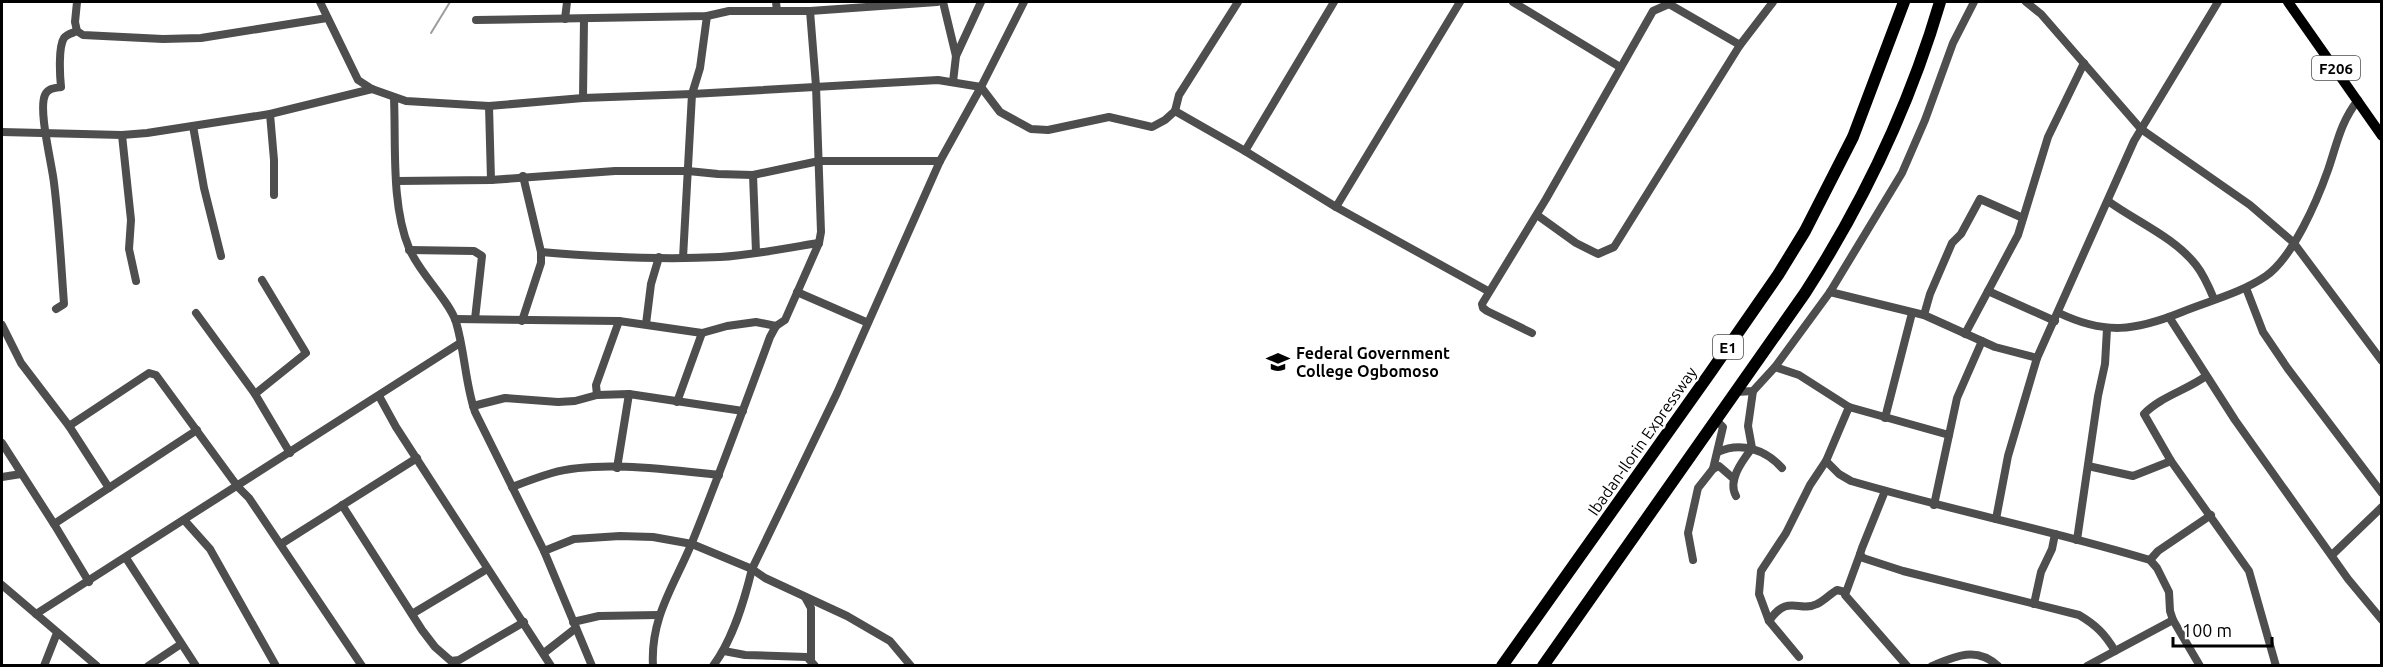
<svg xmlns="http://www.w3.org/2000/svg" width="2383" height="667" font-family="Ubuntu,sans-serif">
	<style>
		.lines { fill: none; stroke-linecap: round; stroke-linejoin: round }
		.stream { stroke: #9c9c9c; stroke-width: 2 }
		.minor { stroke: #4e4e4e; stroke-width: 8 }
		.major { stroke: #000; stroke-width: 10 }
		.highway { stroke: #000; stroke-width: 12 }
		.labels { text-anchor: middle; dominant-baseline: central; stroke-width: 4.5; stroke-linejoin: round; paint-order: stroke }
		.shield { fill: #fff; stroke: #4c4c4c; stroke-width: 1.5 }
		.shield-label { font-size: 15px; font-weight: bold; fill: #000 }
		.poi-label { font-size: 16px; font-weight: bold; fill: #000; stroke: #fff; text-anchor: start }
		.street-label { font-size: 16px; fill: #000; stroke: #fff }
	</style>
	<rect width="100%" height="100%" fill="#fff"/>
	<g class="lines">
		<polyline class="stream" points="431,33 450,2"/>
		<g class="minor">
			<polyline points="77,2 75,22 77,31 83,35 163,39 201,38 327,18"/>
			<polyline points="320,2 358,80 372,89 406,101 489,106 583,98 692,94 938,80 981,87 1000,112 1031,129 1048,130 1109,117 1152,127 1165,120 1175,111 1245,151 1336,207 1488,291"/>
			<polyline points="776,2 777,11"/>
			<polyline points="943,2 956,56 953,82"/>
			<polyline points="1513,2 1620,67"/>
			<polyline points="2026,2 2041,14 2141,129 2250,205 2293,242 2382,361"/>
			<polyline points="565,19 567,2"/>
			<polyline points="476,20 707,16 729,11 810,11 937,2"/>
			<polyline points="956,56 981,2"/>
			<path d="M394 98C396 144 391 205 409 248 419 273 449 300 456 322 465 352 465 383 475 412L544 551 592 666"/>
			<polyline points="583,98 584,19"/>
			<polyline points="489,106 491,180"/>
			<polyline points="1175,111 1179,95 1238,2"/>
			<polyline points="270,114 274,160 274,195"/>
			<polyline points="193,126 204,188 221,256"/>
			<polyline points="2,132 122,135 147,133 270,114 372,89"/>
			<polyline points="122,135 131,220 129,249 136,281"/>
			<polyline points="1245,151 1334,2"/>
			<polyline points="753,175 756,252"/>
			<polyline points="397,181 491,180 615,171 688,171 718,174 753,175 819,161 940,161"/>
			<path d="M2108 201C2137 222 2174 237 2196 265 2204 275 2209 287 2214 299"/>
			<polyline points="1336,207 1460,2"/>
			<polyline points="1537,215 1576,243 1598,254 1614,247 1740,45 1773,2"/>
			<polyline points="409,250 474,251 482,256 475,319"/>
			<path d="M541 252C600 257 660 260 720 257 753 255 786 248 819 243"/>
			<polyline points="683,258 692,94 700,68 707,16"/>
			<polyline points="2246,288 2263,332 2288,369 2382,493"/>
			<polyline points="1988,291 2055,321"/>
			<polyline points="797,292 866,322"/>
			<polyline points="1830,292 1924,315 1995,347 2037,358"/>
			<path d="M56 309 64 304C61 263 59 223 54 183 52 164 38 110 45 95 48 88 55 88 61 87 60 77 58 47 64 38 67 34 73 33 77 31"/>
			<polyline points="196,313 255,394 290,453"/>
			<path d="M2059 313C2105 335 2135 331 2182 312 2209 301 2241 293 2266 276 2293 257 2317 201 2328 170 2337 144 2340 123 2358 100"/>
			<polyline points="1924,315 1930,294 1952,243 1961,234 1980,199 2023,218"/>
			<polyline points="2169,317 2235,420 2348,579 2382,620"/>
			<polyline points="455,319 619,321 702,333 727,326 756,322 776,326"/>
			<polyline points="522,321 541,263 541,252 523,176"/>
			<polyline points="646,324 651,284 659,257"/>
			<polyline points="2,325 21,363 69,426 109,488"/>
			<polyline points="1532,333 1487,311 1483,308 1482,304 1546,199 1653,11 1669,4 1740,45"/>
			<polyline points="1965,334 2018,235 2048,137 2084,63"/>
			<polyline points="1775,367 1799,375 1849,407 1949,435"/>
			<path d="M2206 376C2187 390 2160 397 2144 414L2171 461 2249 571 2276 666"/>
			<polyline points="1736,392 1753,391 1775,367 1830,292 1902,173 1925,120 1953,43 1974,2"/>
			<polyline points="255,394 306,353 262,280"/>
			<polyline points="629,394 743,411"/>
			<polyline points="597,395 596,385 619,321"/>
			<polyline points="379,396 396,427 551,666"/>
			<polyline points="677,402 702,333"/>
			<polyline points="473,406 505,398 558,402 575,401 597,395 629,394 617,468"/>
			<polyline points="1885,418 1912,313"/>
			<polyline points="69,426 149,373 156,375 238,487 249,498 362,666"/>
			<polyline points="2,443 54,524 89,582"/>
			<path d="M1718 452C1741 441 1766 450 1782 468"/>
			<path d="M1826 461 1839 474 1851 481C1950 510 2051 530 2150 560L2157 568 2169 592 2170 611 2173 620 2200 666"/>
			<polyline points="2088,466 2133,476 2171,461"/>
			<polyline points="1713,469 1719,466 1734,479"/>
			<polyline points="2,477 21,474"/>
			<path d="M512 487C525 482 538 477 552 473 598 460 671 470 719 475"/>
			<path d="M1885 491 1862 548 1860 554 1863 558 1903 571 2079 615C2096 625 2105 634 2115 651"/>
			<path d="M1736 496C1727 480 1743 460 1752 448L1748 426 1753 391"/>
			<polyline points="342,505 422,630 435,647 451,661 459,660 524,622"/>
			<polyline points="1934,505 1957,398 1982,341"/>
			<polyline points="1996,519 2008,456 2037,358 2134,141 2218,2"/>
			<polyline points="185,521 210,549 276,666"/>
			<polyline points="54,524 197,430"/>
			<polyline points="2077,540 2098,396 2105,364 2107,329"/>
			<polyline points="281,544 417,458"/>
			<polyline points="544,551 574,539 620,536 653,537 692,544 752,569 765,578 847,616 890,641 911,666"/>
			<polyline points="1860,554 1845,595 1907,666"/>
			<polyline points="2332,555 2382,507"/>
			<polyline points="126,558 196,666"/>
			<polyline points="1693,560 1688,533 1698,488 1713,469 1723,427 1716,420"/>
			<polyline points="2150,560 2158,551 2211,515"/>
			<polyline points="2,585 97,666"/>
			<polyline points="805,597 811,608 811,660"/>
			<polyline points="2034,604 2041,572 2052,549 2055,534"/>
			<polyline points="36,614 460,343"/>
			<polyline points="412,614 487,569"/>
			<path d="M1769 621C1788 593 1799 613 1817 604 1824 601 1830 594 1837 590L1845 592"/>
			<polyline points="573,622 599,616 658,615"/>
			<polyline points="724,651 745,655 807,657 815,666"/>
			<polyline points="544,653 576,628"/>
			<polyline points="1799,657 1769,621 1759,594 1761,571 1786,533 1810,485 1826,461 1849,407"/>
			<polyline points="44,666 57,633"/>
			<polyline points="148,666 181,644"/>
			<path d="M653 666C650 616 676 583 693 540 720 473 745 405 770 337L776 326 785 320 819 243 821 232 816 86 810 11"/>
			<path d="M713 666C733 639 744 602 752 569L837 393 940 161 981 87 1024 2"/>
			<path d="M1932 666C1955 656 1977 646 1998 666"/>
			<polyline points="2087,666 2173,620"/>
		</g>
		<polyline class="major" points="2288,2 2382,136"/>
		<g class="highway">
			<polyline points="1502,666 1710,373 1778,275 1805,231 1853,137 1904,2"/>
			<path d="M1543 666 1805 293C1863 203 1910 104 1940 2"/>
		</g>
	</g>
	<defs>
		<g id="university-bare" transform="scale(1.8)"><path d="M0-5L7-2L0 1L-7-2ZM-4 1L0 2.5L4 1V4Q0 6-4 4Z" fill="#000" stroke="#fff" stroke-width="2.5" paint-order="stroke"/></g>
	</defs>
	<g fill-rule="evenodd">
		<use href="#university-bare" x="1278" y="362"/>
	</g>
	<g class="labels">
		<g class="shield">
			<rect x="2312" y="56" width="48" height="24" rx="4.5"/>
			<rect x="1713" y="335" width="30" height="24" rx="4.5"/>
		</g>
		<g class="shield-label">
			<text x="2336" y="68">F206</text>
			<text x="1728" y="347">E1</text>
		</g>
		<g class="poi-label">
			<text x="1296" y="353">Federal Government<tspan x="1296" dy="18">College Ogbomoso</tspan></text>
		</g>
		<g class="street-label">
			<text transform="translate(1642 441) rotate(-55)">Ibadan-Ilorin Expressway</text>
		</g>
	</g>
	<rect width="2383" height="667" fill="none" stroke="#000000" stroke-width="6"/>
	<path d="M2173 637v9h99v-9" fill="none" stroke="#000000" stroke-width="3"/>
	<text x="2182" y="637" font-size="18" fill="#000000" stroke="#ffffff" stroke-width="4.5" paint-order="stroke">100 m</text>
</svg>
